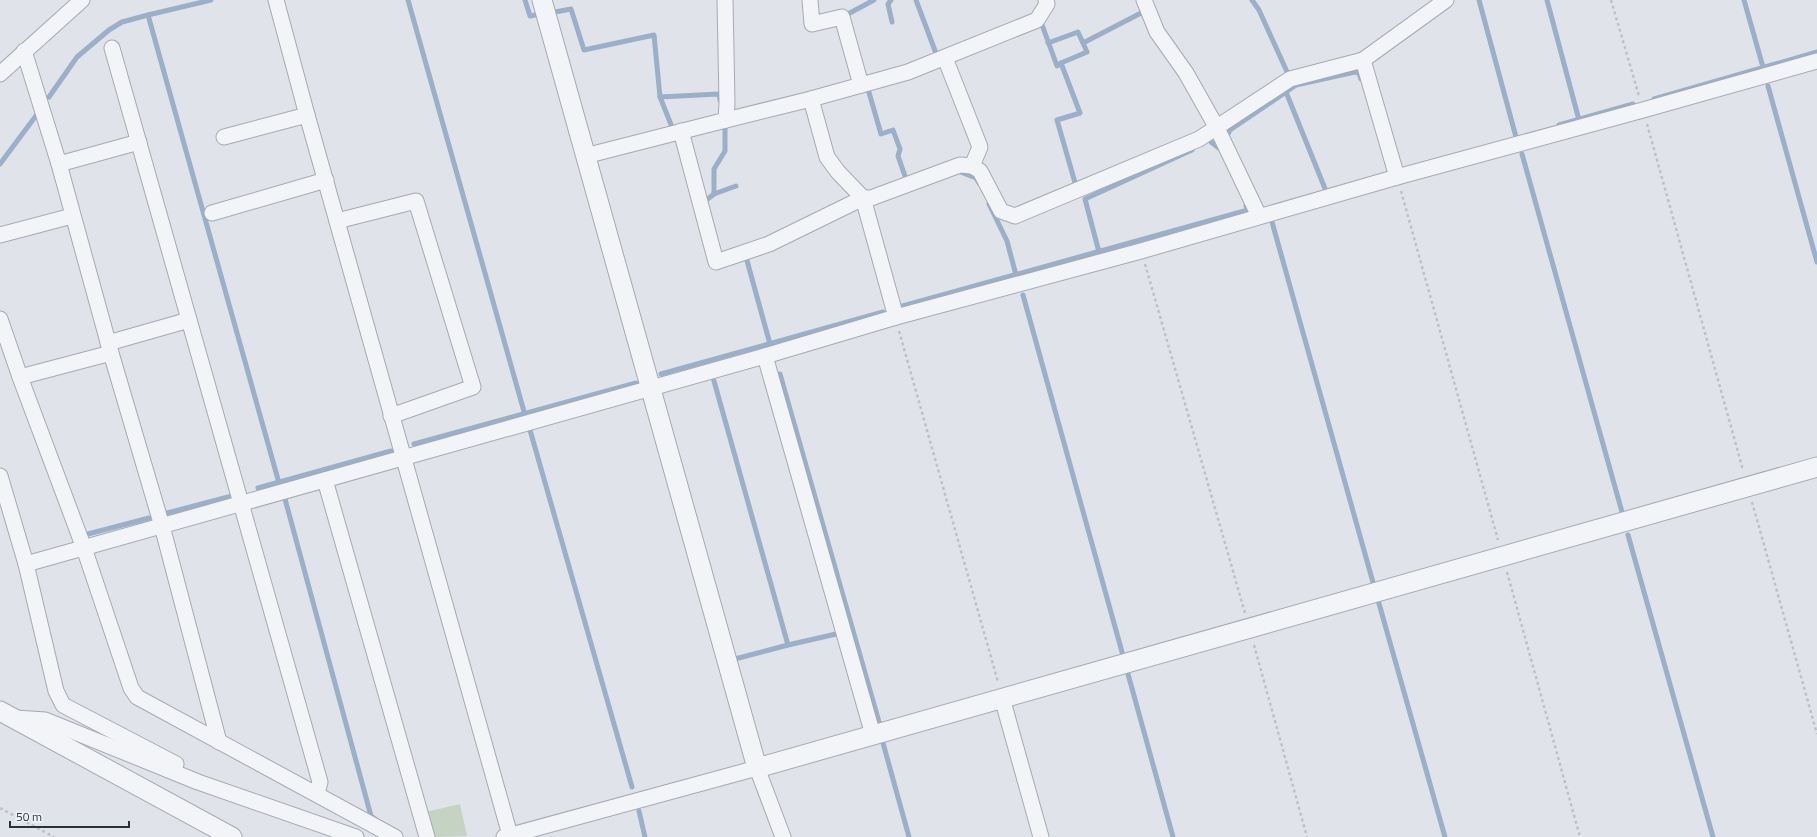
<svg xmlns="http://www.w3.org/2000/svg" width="1817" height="837" font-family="'Titillium Web',sans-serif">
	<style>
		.green { fill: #c5d3c2 }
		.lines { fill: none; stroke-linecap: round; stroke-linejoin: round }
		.stream { stroke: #9cafc9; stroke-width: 5 }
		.minor-casing { stroke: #a5aab3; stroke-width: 17 }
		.tertiary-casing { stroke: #a5aab3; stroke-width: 21 }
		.path { stroke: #bec1c7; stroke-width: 2.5; stroke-dasharray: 3 3; stroke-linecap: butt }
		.minor { stroke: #f3f4f7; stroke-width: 15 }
		.tertiary { stroke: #f3f4f7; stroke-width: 19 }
	</style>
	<rect width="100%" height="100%" fill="#e0e3e9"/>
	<polygon class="green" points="460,804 467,836 432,837 426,812"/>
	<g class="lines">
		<g class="stream">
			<polyline points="408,0 525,415"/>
			<polyline points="525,0 530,16 535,15"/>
			<polyline points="891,0 888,4 892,22"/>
			<polyline points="916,0 937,56"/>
			<polyline points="1252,0 1259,10 1288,74"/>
			<polyline points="1479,0 1516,137"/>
			<polyline points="1547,0 1579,120"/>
			<polyline points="1744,0 1763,67"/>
			<polyline points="555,12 571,9 584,50 654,35 660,97 719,94 720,100"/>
			<polyline points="148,15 279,483"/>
			<polyline points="846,15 874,0"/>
			<polyline points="1041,22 1057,66 1061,63 1080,113 1057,120 1076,186"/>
			<polyline points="1048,43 1078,32 1083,43"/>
			<polyline points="1061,63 1087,52 1083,43 1141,13"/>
			<polyline points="1768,86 1817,262"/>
			<polyline points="868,89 881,134 893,130 900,149 898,156 905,176"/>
			<polyline points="1286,92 1296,85 1355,72 1359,73 1361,79"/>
			<polyline points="49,97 77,57 109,30 122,22 148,15 211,0"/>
			<polyline points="660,97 672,127"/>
			<polyline points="1654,99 1817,52"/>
			<polyline points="1559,125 1633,104"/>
			<polyline points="1228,134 1230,130 1286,92 1326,191"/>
			<polyline points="1211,142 1220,149"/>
			<polyline points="1522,154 1622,512"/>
			<polyline points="0,164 38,113"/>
			<polyline points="955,173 958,171 976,178 979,183"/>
			<polyline points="714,194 714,169 725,151 725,124"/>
			<polyline points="704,202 714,194 736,186"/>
			<polyline points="989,204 1007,241 1016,275"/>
			<polyline points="1272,222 1374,586"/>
			<polyline points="1099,252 1085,199 1192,150"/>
			<polyline points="746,257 770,344"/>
			<polyline points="1023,295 1122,652"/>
			<polyline points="899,307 1248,210 1246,206"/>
			<polyline points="661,374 883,312"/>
			<polyline points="780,374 879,722"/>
			<polyline points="714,381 788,645 836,634"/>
			<polyline points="530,430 632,787"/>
			<polyline points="414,444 636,383"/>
			<polyline points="258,488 391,451"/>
			<polyline points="285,499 371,816 375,819"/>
			<polyline points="167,513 232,496"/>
			<polyline points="88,534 149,518"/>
			<polyline points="1628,535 1713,837"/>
			<polyline points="1378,600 1445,837"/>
			<polyline points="735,659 788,645"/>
			<polyline points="1128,674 1173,837"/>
			<polyline points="883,743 909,837"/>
			<polyline points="639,811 645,837"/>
		</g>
		<g class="minor-casing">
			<g id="minor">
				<polyline points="276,0 307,115 510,835"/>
				<polyline points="810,0 812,24 842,17 861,85"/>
				<polyline points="1144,0 1157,32 1186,73 1217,128 1259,216"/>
				<polyline points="112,48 320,782 317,793"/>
				<polyline points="24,51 59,164 111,353 162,526 219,742"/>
				<polyline points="945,58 980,147 972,166"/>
				<polyline points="0,74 82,0"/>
				<polyline points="811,99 908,72 1037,20 1047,4 1046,0"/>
				<polyline points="681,131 716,262 769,244 863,198 838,172 827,157 811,99 726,120"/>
				<polyline points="224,137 307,115"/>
				<polyline points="585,156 726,120 727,103 725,0"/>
				<polyline points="59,164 139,142"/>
				<polyline points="1397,177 1363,60 1446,0"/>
				<polyline points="212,213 326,180"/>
				<polyline points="337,221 416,201 473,387 391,416"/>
				<polyline points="0,235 72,216"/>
				<polyline points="896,317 863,198 871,198 960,165 972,166 980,171 1001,211 1015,216 1199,139 1290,79 1363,60"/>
				<polyline points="0,319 20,377 84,548 131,688 137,697 395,837"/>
				<polyline points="108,343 189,320"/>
				<polyline points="765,356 873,735"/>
				<polyline points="20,377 111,353"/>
				<polyline points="0,476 26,564 765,356 896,317 1141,251 1397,177 1643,110 1817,61"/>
				<polyline points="325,480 427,837"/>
				<polyline points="26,564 56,691 63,705 176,764"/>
				<polyline points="1002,698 1041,837"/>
				<polyline points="16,718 45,720 198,782 356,837"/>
				<polyline points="504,837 757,768 783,837"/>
			</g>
		</g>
		<g class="tertiary-casing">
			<g id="tertiary">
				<polyline points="542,0 757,768 1817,467"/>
				<polyline points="0,711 232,837"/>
			</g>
		</g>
		<g class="path">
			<polyline points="1611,0 1639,96"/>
			<polyline points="1647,124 1743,470"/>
			<polyline points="1401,191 1498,540"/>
			<polyline points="1145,264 1245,613"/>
			<polyline points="899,331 998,682"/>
			<polyline points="1752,502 1817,734"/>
			<polyline points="1507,572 1580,837"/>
			<polyline points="1254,645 1307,837"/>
			<polyline points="0,808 54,837"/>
		</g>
		<use href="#minor" class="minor"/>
		<use href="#tertiary" class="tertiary"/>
	</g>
	<path d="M10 821v6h119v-6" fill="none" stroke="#293040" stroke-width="2"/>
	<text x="16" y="821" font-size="12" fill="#293040" stroke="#f0f2f7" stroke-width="3" paint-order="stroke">50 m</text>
</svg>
